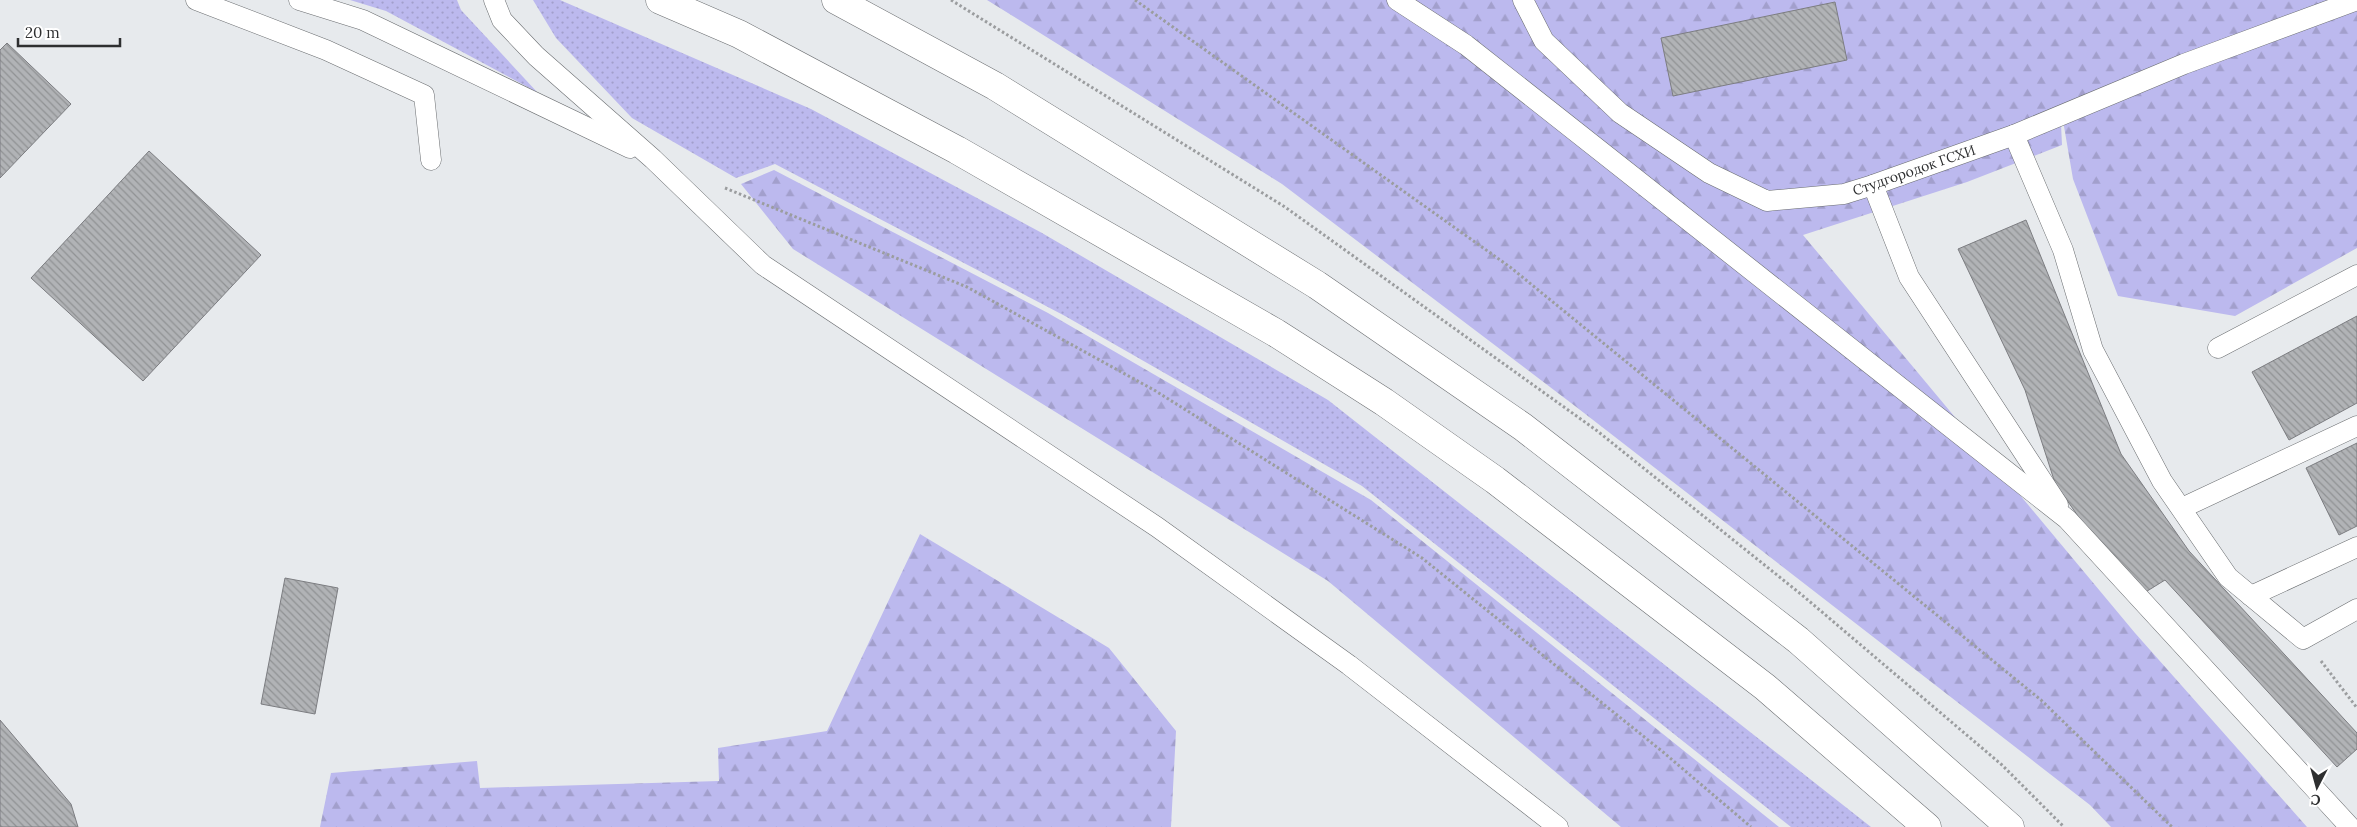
<svg xmlns="http://www.w3.org/2000/svg" width="2357" height="827" font-family="Lora,serif">
	<style>
		.grass { fill: url(#grass-dots) }
		.forest { fill: url(#forest-firs) }
		.building { fill: url(#building-back-hatch); stroke: #7c7d81 }
		.lines { fill: none; stroke-linecap: round; stroke-linejoin: round }
		.lane-casing { stroke: #6a6d70; stroke-width: 21 }
		.primary-casing { stroke: #6a6d70; stroke-width: 29 }
		.path { stroke: #9b9d9f; stroke-width: 3; stroke-dasharray: 2.5 2.5; stroke-linecap: butt }
		.lane { stroke: #fff; stroke-width: 20 }
		.primary { stroke: #fff; stroke-width: 28 }
		.labels { text-anchor: middle; dominant-baseline: central; stroke-width: 4; stroke-linejoin: round; paint-order: stroke }
		.street-label { font-size: 14px; fill: #2e2f30; stroke: #fff }
	</style>
	<defs>
		<pattern id="grass-dots" width="8" height="8" patternUnits="userSpaceOnUse" patternTransform="scale(1.25)"><rect width="8" height="8" fill="#bcb9ee"/><path d="M2 2h.1M6 6h.1" fill="none" stroke="#a29fcc" stroke-width="1.8" stroke-linecap="round"/></pattern>
		<pattern id="forest-firs" width="22" height="20" patternUnits="userSpaceOnUse" patternTransform="scale(1.25)"><rect width="22" height="20" fill="#bcb9ee"/><path d="M5 1l3.5 6h-7zM16 11l3.5 6h-7z" fill="#a29fcc"/></pattern>
		<pattern id="building-back-hatch" width="6" height="6" patternUnits="userSpaceOnUse" patternTransform="scale(1.25)"><rect width="6" height="6" fill="#b1b3b6"/><path d="M-1 5l2 2M0 0l6 6M5-1l2 2" fill="none" stroke="#909294"/></pattern>
	</defs>
	<rect width="100%" height="100%" fill="#e7eaed"/>
	<g class="grass">
		<polygon points="350,0 457,0 461,10 537,92 386,11"/>
		<polygon points="533,0 560,0 811,109 1042,233 1328,400 1871,827 1791,827 1362,486 1065,316 775,164 736,178 632,118 556,38"/>
	</g>
	<g class="forest">
		<polygon points="987,0 2357,0 2357,248 2235,316 2118,296 2073,179 2060,103 2062,145 1967,182 1803,235 2135,633 2307,827 2111,827 2090,805 1575,406 1282,184"/>
		<polygon points="774,170 1048,313 1371,500 1779,827 1621,827 1328,581 793,249 741,184"/>
		<polygon points="920,534 1109,648 1176,731 1171,827 320,827 331,773 477,761 480,788 719,781 718,748 827,731"/>
	</g>
	<g class="building">
		<polygon points="1835,2 1847,60 1673,96 1661,38"/>
		<polygon points="7,43 71,104 0,178 0,50"/>
		<polygon points="149,151 261,255 143,381 31,278"/>
		<polygon points="2026,220 2121,454 2189,551 2357,733 2357,749 2337,767 2165,580 2144,593 2096,542 2055,483 2025,390 1958,249"/>
		<polygon points="2357,316 2357,403 2289,440 2252,372"/>
		<polygon points="2357,443 2357,526 2339,535 2306,468"/>
		<polygon points="285,578 338,588 315,714 261,704"/>
		<polygon points="0,720 71,804 78,827 0,827"/>
	</g>
	<g class="lines">
		<g class="lane-casing">
			<g id="lane">
				<polyline points="196,0 326,50 424,95 431,160"/>
				<polyline points="299,0 363,20 630,148"/>
				<polyline points="494,0 502,20 536,56 653,159 763,265 1157,527 1349,665 1558,827"/>
				<polyline points="1397,0 1466,45 2067,519 2350,827"/>
				<polyline points="1523,0 1544,41 1620,113 1709,173 1767,201 1844,194 1873,185 2014,135 2184,64 2357,0"/>
				<polyline points="2014,135 2063,250 2093,350 2162,481 2228,577 2303,639 2357,609"/>
				<polyline points="1873,185 1909,277 2058,505"/>
				<polyline points="2218,348 2357,275"/>
				<polyline points="2182,508 2357,426"/>
				<polyline points="2251,596 2357,547"/>
			</g>
		</g>
		<g class="primary-casing">
			<g id="primary">
				<polyline points="660,0 739,34 957,150 1276,333 1384,402 1495,480 1765,687 1927,827"/>
				<polyline points="836,0 995,86 1317,285 1523,427 1798,640 2010,827"/>
			</g>
		</g>
		<g class="path">
			<polyline points="951,0 1285,207 1596,430 1802,595 2002,765 2064,827"/>
			<polyline points="1135,0 1510,267 2041,700 2172,827"/>
			<polyline points="725,188 967,287 1154,390 1422,558 1663,752 1751,827"/>
			<polyline points="2321,661 2357,708"/>
		</g>
		<use href="#lane" class="lane"/>
		<use href="#primary" class="primary"/>
	</g>
	<g class="labels">
		<g class="street-label">
			<text transform="translate(1914 170) rotate(-19)">Студгородок ГСХИ</text>
		</g>
	</g>
	<g transform="translate(2317 787) rotate(186)" stroke="#ffffff" stroke-width="4" paint-order="stroke">
	<path d="M0-4L9 19L0 12L-9 19Z" fill="#2e2f30"/>
	<text y="-8" font-size="14" font-weight="bold" text-anchor="middle" fill="#2e2f30">С</text>
	</g>
	<path d="M18 38v8h102v-8" fill="none" stroke="#2e2f30" stroke-width="2.5"/>
	<text x="25" y="38" font-size="15" fill="#2e2f30" stroke="#ffffff" stroke-width="4" paint-order="stroke">20 m</text>
</svg>
